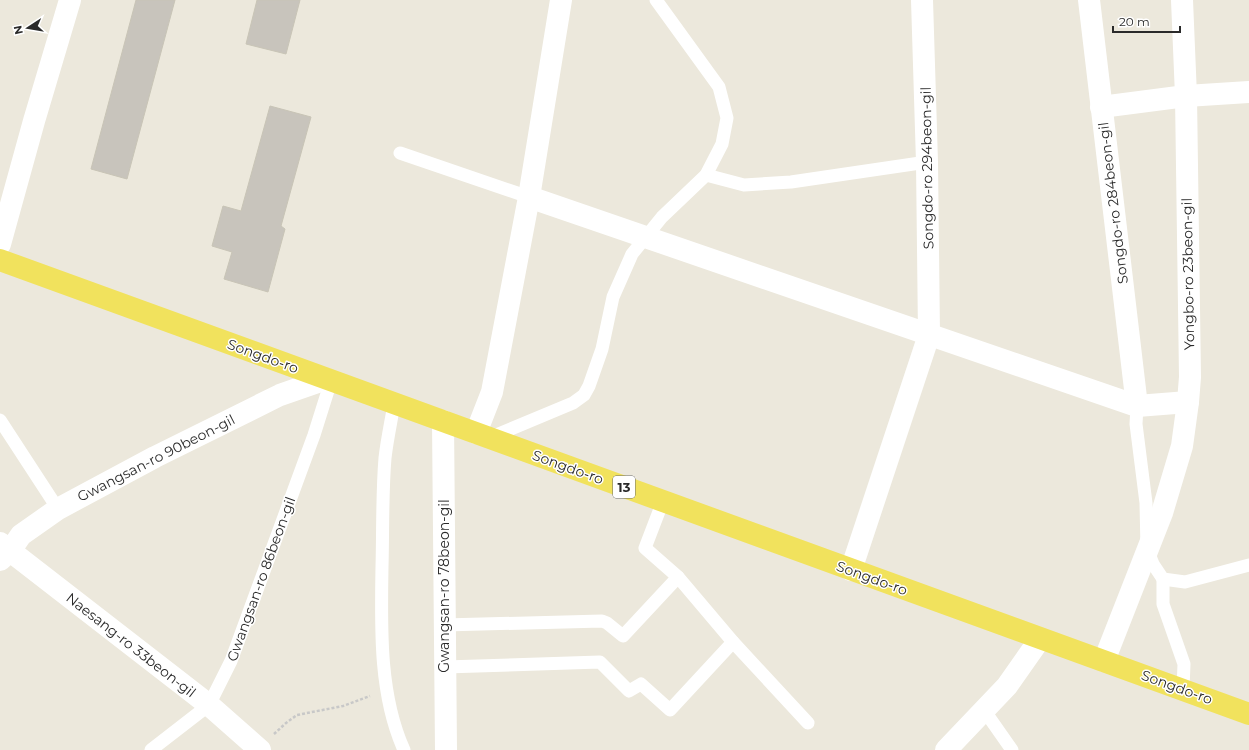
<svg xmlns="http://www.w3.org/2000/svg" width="1249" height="750" font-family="Montserrat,sans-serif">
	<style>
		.building { fill: #c8c4bc; stroke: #c8c4b6 }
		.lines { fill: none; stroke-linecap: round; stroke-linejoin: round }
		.path { stroke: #c8c8c8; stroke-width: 2.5; stroke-dasharray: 3 2; stroke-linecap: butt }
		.service { stroke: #fff; stroke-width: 13 }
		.minor { stroke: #fff; stroke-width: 22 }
		.primary { stroke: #f1e25d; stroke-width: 22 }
		.labels { text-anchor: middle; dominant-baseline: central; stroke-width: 3; stroke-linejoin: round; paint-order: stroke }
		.shield { fill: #fff; stroke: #6a6a6a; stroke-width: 1 }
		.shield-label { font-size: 13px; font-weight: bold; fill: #2a2a2a }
		.street-label { font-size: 14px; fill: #2a2a2a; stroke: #fff }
	</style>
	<rect width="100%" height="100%" fill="#ece8dc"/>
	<g class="building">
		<polygon points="136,0 175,0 127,179 91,169"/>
		<polygon points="257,0 300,0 286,54 246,44"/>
		<polygon points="270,106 311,117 281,226 285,229 268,292 224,279 232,252 212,246 223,206 241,211"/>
	</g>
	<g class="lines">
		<polyline class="path" points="274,734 286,723 297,715 343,706 370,696"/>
		<g class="service">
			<polyline points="400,153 529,197"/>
			<polyline points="706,175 744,185 791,182 927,162"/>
			<path d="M394 404C391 422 387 440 385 458 382 494 383 531 382 567 381 627 379 695 404 750"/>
			<polyline points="1137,406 1136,424 1146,503 1147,549 1153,564 1163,579 1185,582 1249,565"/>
			<polyline points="0,420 58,509"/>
			<polyline points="489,438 573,403 584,395 589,386 602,349 613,297 632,254 662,217 706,175 722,144 727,118 719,87 656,0"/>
			<polyline points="663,501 645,548 678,577 733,642 808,723"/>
			<polyline points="1163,579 1163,604 1184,664 1183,689"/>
			<polyline points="444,625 602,621 607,623 623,636 678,577"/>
			<polyline points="445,667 600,662 629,691 641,684 670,710 733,642"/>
			<polyline points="984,710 1012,750"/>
			<polyline points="151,750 209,705 231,661 314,435 331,381"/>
		</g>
		<g class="minor">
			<polyline points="1089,0 1137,406"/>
			<polyline points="1101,107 1186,96 1249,92"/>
			<polyline points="529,197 1137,406 1188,402 1190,377 1186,96 1182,0"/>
			<polyline points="0,244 34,121 70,0"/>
			<polyline points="443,421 446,750"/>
			<polyline points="476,433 492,392 529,197 561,0"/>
			<polyline points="0,543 209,705 260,750"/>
			<polyline points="0,560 10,551 21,535 58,509 155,457 280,395 326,379"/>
			<polyline points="851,570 929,335 927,162 922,0"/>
			<polyline points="1104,661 1162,513 1182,446 1188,402"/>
			<polyline points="946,750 1007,686 1040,639"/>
		</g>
		<polyline class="primary" points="0,260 1249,714"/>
	</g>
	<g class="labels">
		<rect class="shield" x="613" y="476" width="22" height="22" rx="3"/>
		<g class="shield-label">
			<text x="624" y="487">13</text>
		</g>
		<g class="street-label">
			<text transform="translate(927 168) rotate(-91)">Songdo-ro 294beon-gil</text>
			<text transform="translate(1113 203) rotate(-97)">Songdo-ro 284beon-gil</text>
			<text transform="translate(1188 274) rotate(-91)">Yongbo-ro 23beon-gil</text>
			<text transform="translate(263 356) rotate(20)">Songdo-ro</text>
			<text transform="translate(156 458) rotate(-27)">Gwangsan-ro 90beon-gil</text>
			<text transform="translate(568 467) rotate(20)">Songdo-ro</text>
			<text transform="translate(872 578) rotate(20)">Songdo-ro</text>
			<text transform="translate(261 579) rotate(-70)">Gwangsan-ro 86beon-gil</text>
			<text transform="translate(444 586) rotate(-90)">Gwangsan-ro 78beon-gil</text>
			<text transform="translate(131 645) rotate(38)">Naesang-ro 33beon-gil</text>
			<text transform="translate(1177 687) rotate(20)">Songdo-ro</text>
		</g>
	</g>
	<g transform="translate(28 28) rotate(258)" stroke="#ffffff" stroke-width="3" paint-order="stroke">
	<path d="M0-3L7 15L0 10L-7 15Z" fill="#2a2a2a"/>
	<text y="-6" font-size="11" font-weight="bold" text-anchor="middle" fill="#2a2a2a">N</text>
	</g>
	<path d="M1113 26v6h67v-6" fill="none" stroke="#2a2a2a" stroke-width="2"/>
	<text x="1119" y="26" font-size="12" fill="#2a2a2a" stroke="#ffffff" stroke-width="3" paint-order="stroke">20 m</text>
</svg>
